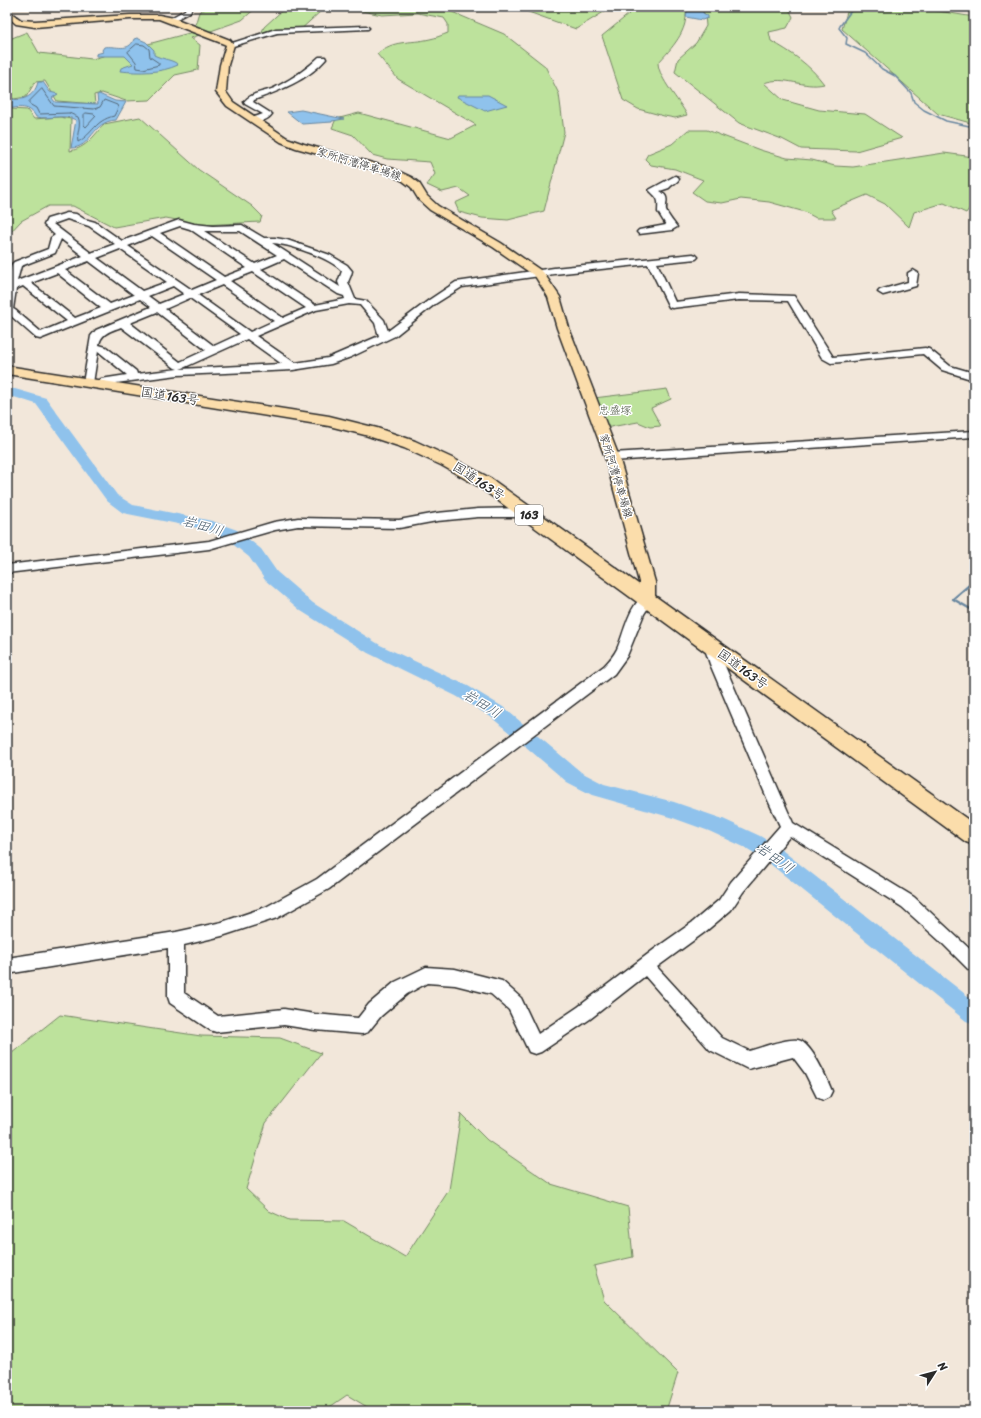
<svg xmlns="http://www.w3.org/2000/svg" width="981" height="1418" font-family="Sriracha,'Klee One',sans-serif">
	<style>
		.green { fill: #bde29c; stroke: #748664 }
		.water { fill: #8fc2ec; stroke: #67869f }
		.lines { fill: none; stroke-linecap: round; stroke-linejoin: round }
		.shore { stroke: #536778; stroke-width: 1 }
		.stream-far1 { stroke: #67869f; stroke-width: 1.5 }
		.stream { stroke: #67869f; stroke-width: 2.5 }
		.river { fill: #8fc2ec; fill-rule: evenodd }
		.minor-casing { stroke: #2b2b2b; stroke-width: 3 }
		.major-casing { stroke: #2b2b2b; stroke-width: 3 }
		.highway-casing { stroke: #2b2b2b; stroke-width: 3 }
		.minor { fill: #fff; fill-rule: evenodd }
		.major { fill: #fbddab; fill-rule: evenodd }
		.highway { fill: #fbddab; fill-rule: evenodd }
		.labels { text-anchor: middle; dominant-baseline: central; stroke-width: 3; stroke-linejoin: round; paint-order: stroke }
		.far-street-label { font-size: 11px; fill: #2b2b2b; stroke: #fff }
		.far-park-label { font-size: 11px; fill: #505947; stroke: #fff }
		.shield { fill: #fff; stroke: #6b6b6b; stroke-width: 1 }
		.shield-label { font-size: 12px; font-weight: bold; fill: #2b2b2b }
		.street-label { font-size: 13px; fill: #2b2b2b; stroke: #fff }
		.water-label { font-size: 14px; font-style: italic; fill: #4e606f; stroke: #fff }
	</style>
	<rect width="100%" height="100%" fill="#f2e7da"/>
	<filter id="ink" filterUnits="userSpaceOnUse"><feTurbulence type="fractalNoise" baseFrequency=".025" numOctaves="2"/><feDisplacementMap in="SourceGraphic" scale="8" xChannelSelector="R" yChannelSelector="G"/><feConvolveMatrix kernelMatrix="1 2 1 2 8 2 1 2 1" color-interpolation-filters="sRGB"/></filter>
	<g filter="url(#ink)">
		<g class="green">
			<polygon points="207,7 257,7 242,20 191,38 200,45 198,70 175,75 150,100 126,101 102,93 94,95 95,104 57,101 45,81 35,82 26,97 14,99 7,96 7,40 27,32 39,53 92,59 193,32 199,12"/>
			<polygon points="286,7 329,7 321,11 299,31 260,36 264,27"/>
			<path d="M342 7H447L452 12 504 34 545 66 559 94 564 132 544 211 508 220 482 218 459 212 455 203 470 196 459 188 442 192 427 185 435 174 430 162 387 159 372 155 353 135 332 128 336 119 359 113 451 138 476 125 398 79 377 54C394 39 409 44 430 39 436 38 442 35 448 33V24L444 18 417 13 382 15Z"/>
			<polygon points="519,7 612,7 576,29 520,9"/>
			<path d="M631 7H788L793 17 787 28 769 32 771 41C791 52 810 65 824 84 803 89 786 75 764 83L783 100 819 110 865 114 902 138 856 151 801 149 782 139 739 123 675 72 678 59 696 43 706 26 705 14 699 9 686 10C688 31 672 48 658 63 659 79 679 100 687 115L675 118 664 116 638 109 623 100 602 36 629 14Z"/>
			<polygon points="903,7 914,7 974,17 974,124 938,114 842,29 847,12"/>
			<path d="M12 109 27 110 34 119 60 117 71 119 70 151C86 148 94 136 104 124L140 117 199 170 252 206 262 216 260 222 203 225 166 218 114 227 73 206H48L21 221 7 236V110Z"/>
			<polygon points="688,130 707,130 760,150 787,158 812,160 835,166 853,167 944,153 974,157 974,202 966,213 944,203 914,212 909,227 885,204 867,195 831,210 836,218 816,218 805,212 769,202 741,199 722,203 705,201 692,192 703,180 675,169 651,165 645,159 648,154 672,144"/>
			<polygon points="667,389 671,399 651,408 661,426 650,427 638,422 605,428 594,398"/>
			<polygon points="60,1015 201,1036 280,1038 321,1053 266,1123 246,1189 269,1211 289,1220 344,1221 405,1257 449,1190 461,1114 487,1140 551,1184 628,1207 633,1257 594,1266 604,1300 678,1373 666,1411 374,1411 347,1395 324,1411 7,1411 7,1057"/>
		</g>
		<g class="water">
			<polygon points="698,8 703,10 703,13 708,16 708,18 702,20 686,17 687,11"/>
			<path d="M137 38 146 42 154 50V55C161 59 175 60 178 65 161 73 139 73 120 71L121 68 133 64 125 56H96V54L103 52 102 50 104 47C116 45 129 53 134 39Z"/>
			<path d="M38 82H43L50 92 58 94 52 98 55 102 98 104 97 95 99 94 115 101 126 102 116 120C92 121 92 148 71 148L76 120C62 113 50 120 36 117 30 105 19 107 7 109V98C21 102 34 98 38 82Z"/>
			<polygon points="458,95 488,95 507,105 485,111 457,97"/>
			<polygon points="301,110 344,119 332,121 332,122 302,124 287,112"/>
		</g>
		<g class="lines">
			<g class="shore">
				<polygon points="137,44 144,45 149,49 150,57 159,63 159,65 143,69 137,68 136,62 128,52"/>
				<path d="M42 89 54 106 94 109 100 107 104 100 117 105 118 108 114 116C94 121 94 133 78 142 76 133 82 125 78 117L69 113 39 114 36 108 29 104V102Z"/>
				<polygon points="86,113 94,114 96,116 86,127 84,125 84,115"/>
			</g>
			<polyline class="stream-far1" points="867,7 851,11 840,26 839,28 847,38 846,44 865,53 882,69 895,76 911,93 914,102 924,110 946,121 974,127"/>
			<polyline class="stream" points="974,581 953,599 974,611"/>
			<polygon class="river" points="7,389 15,389 46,398 117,495 133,505 212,521 237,530 261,549 277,572 313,603 380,645 468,686 503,707 581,772 604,784 674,802 723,819 760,836 778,847 974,1001 974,1024 966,1021 764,859 746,848 709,831 673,818 592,795 567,782 491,717 456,696 368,653 301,611 265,580 249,557 225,538 208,530 123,513 107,501 36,404 14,397 7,397"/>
			<g class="minor-casing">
				<g id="minor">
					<polygon points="186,7 192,7 190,12 173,21 169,21 169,19 185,10"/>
					<polygon points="366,26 369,28 368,29 277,33 230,47 226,45 276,29"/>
					<path d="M319 57H325L326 59C308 80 279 91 254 100L253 102 272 114C268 120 259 123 252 122V118L263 114 245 104 244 102C252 91 267 93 278 86 293 78 307 69 319 57Z"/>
					<path d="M675 176 678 177 679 179C677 183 672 184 669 188L660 191C672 198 663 205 667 213 670 218 674 223 677 227L672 230 639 234 637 232 639 230 666 225 658 212C659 198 658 199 649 190Z"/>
					<path d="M67 213 76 214 84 219 95 222 122 241 179 220 194 224 213 226 242 225 264 238H275L287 240 330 255 347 265 352 271 351 275 348 282 355 299 366 301 384 320 388 331 429 300 456 282 554 268 693 254 696 255 698 257 696 259 657 263 675 302 739 294 794 296 833 357 925 348 929 349 950 366 974 373V380L942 370 923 354 831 363 822 358 788 301 739 300 672 308 669 307 648 264 554 274 462 287 435 304 395 336 351 357 331 364 293 370 178 375 108 384 101 388 96 385 101 379 127 375 98 351 93 383 88 386 83 383 91 336 96 330 151 307 140 299 40 339 36 338 10 315 7 316V284L12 264 14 262 48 249 51 238 55 235 44 225 47 219ZM67 219 89 226 115 244 91 253 53 224ZM180 226 190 229 247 268 224 277 160 233ZM204 231H240L277 255 255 264ZM152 236 216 280 192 290 128 246ZM61 239 83 256 17 281 21 266 55 253ZM272 243C289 244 331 258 342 271L338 282 340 287ZM120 249 167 282 142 291 97 258ZM284 259 338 294 344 296 345 299 315 305 261 269ZM89 261 134 295 110 304 65 270ZM253 272 306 308 283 318 230 281ZM57 273 101 308 75 318 31 283ZM222 285 274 321 250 332 198 295ZM23 286 67 321 41 332 15 310 13 309 16 289ZM173 286 184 294 159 304 148 296ZM190 298 240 334 214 346 165 309ZM349 304 360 305 375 323 379 336 328 358 295 363 256 336 316 310ZM157 312 206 350 180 362 130 323ZM121 327 175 368 178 369 137 374 136 371 106 347 99 345C101 333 111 331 121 327ZM247 339 282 364 180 369 183 368Z"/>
					<polygon points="913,270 918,273 916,286 883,295 878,292 880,290 908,282 908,273"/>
					<polygon points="974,431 974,437 612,461 608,460 606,457 608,454 612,453"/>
					<polygon points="524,508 528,509 530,512 528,515 519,517 478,517 437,521 399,528 298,526 275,530 209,549 7,573 7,565 209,541 274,522 298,518 399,520 437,513 478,509"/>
					<path d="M647 595 652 597 653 600 644 614 627 656 614 674 329 889 277 918 222 936 184 945V993L218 1016 284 1009 315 1014 358 1018 369 1004 395 982 420 970 426 967 455 969 502 981 521 998 538 1034 578 1007 656 948 693 922 719 900 731 882 780 826 767 798 710 664 704 646 706 643 711 641 716 643 724 664 793 823 914 897 974 953V972L968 969 941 942 902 907 790 836 743 892 731 910 705 932 657 967 722 1038 749 1051C761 1048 785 1038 798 1040 811 1042 827 1079 832 1091L829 1097 823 1100 817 1097 805 1073 793 1057 748 1069 710 1050 645 976 590 1019 541 1052 535 1054 529 1052 509 1010 491 994 455 985 427 983 407 994 381 1016 368 1032 362 1034 315 1030 284 1025 216 1032 210 1030 170 1003 168 997V948L7 974V958L176 932 222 922 266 907 317 879 604 666C609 661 614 655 617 649 624 634 630 600 647 595Z"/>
				</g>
			</g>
			<g class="major-casing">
				<polygon id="major" points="7,10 21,20 35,21 130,15 159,15 174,18 230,40 234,45 228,65 226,92 233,102 287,138 304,144 394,169 411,177 419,183 427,196 438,206 501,243 543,272 560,297 569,328 619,457 655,582 655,600 653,604 647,606 641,604 639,600 639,582 605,457 557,328 548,297 535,276 493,247 430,210 419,200 411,187 403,181 386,173 296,148 281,142 227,106 216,92 220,65 226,45 224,44 159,19 130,19 35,27 16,24 7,16"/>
			</g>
			<g class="highway-casing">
				<polygon id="highway" points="7,366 329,416 377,428 415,441 452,458 490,478 974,824 974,845 966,842 478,486 441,465 404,448 365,435 329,426 7,374"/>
			</g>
			<use href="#minor" class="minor"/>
			<use href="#major" class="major"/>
			<use href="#highway" class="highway"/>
		</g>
	</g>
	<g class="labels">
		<g class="far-street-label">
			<text transform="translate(359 164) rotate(17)">家所阿漕停車場線</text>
			<text transform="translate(616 476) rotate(73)">家所阿漕停車場線</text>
		</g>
		<g class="far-park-label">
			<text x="615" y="410">忠盛塚</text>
		</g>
		<rect class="shield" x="515" y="505" width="28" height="20" rx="3"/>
		<g class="shield-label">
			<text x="529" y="515">163</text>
		</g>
		<g class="street-label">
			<text transform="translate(170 396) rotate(9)">国道163号</text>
			<text transform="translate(479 481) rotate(33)">国道163号</text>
			<text transform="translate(743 669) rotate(36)">国道163号</text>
		</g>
		<g class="water-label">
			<text transform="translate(203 526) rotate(16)">岩田川</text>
			<text transform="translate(482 704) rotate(32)">岩田川</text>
			<text transform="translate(775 858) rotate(35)">岩田川</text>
		</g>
	</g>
	<rect width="981" height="1418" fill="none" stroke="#fff" stroke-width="24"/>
	<rect x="12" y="12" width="957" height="1394" fill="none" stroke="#2b2b2b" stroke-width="1.5" filter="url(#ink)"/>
	<g transform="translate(935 1372) rotate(54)" stroke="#ffffff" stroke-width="3" paint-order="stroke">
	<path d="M0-3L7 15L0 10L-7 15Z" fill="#2b2b2b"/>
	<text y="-6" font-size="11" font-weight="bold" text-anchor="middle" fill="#2b2b2b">N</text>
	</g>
</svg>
